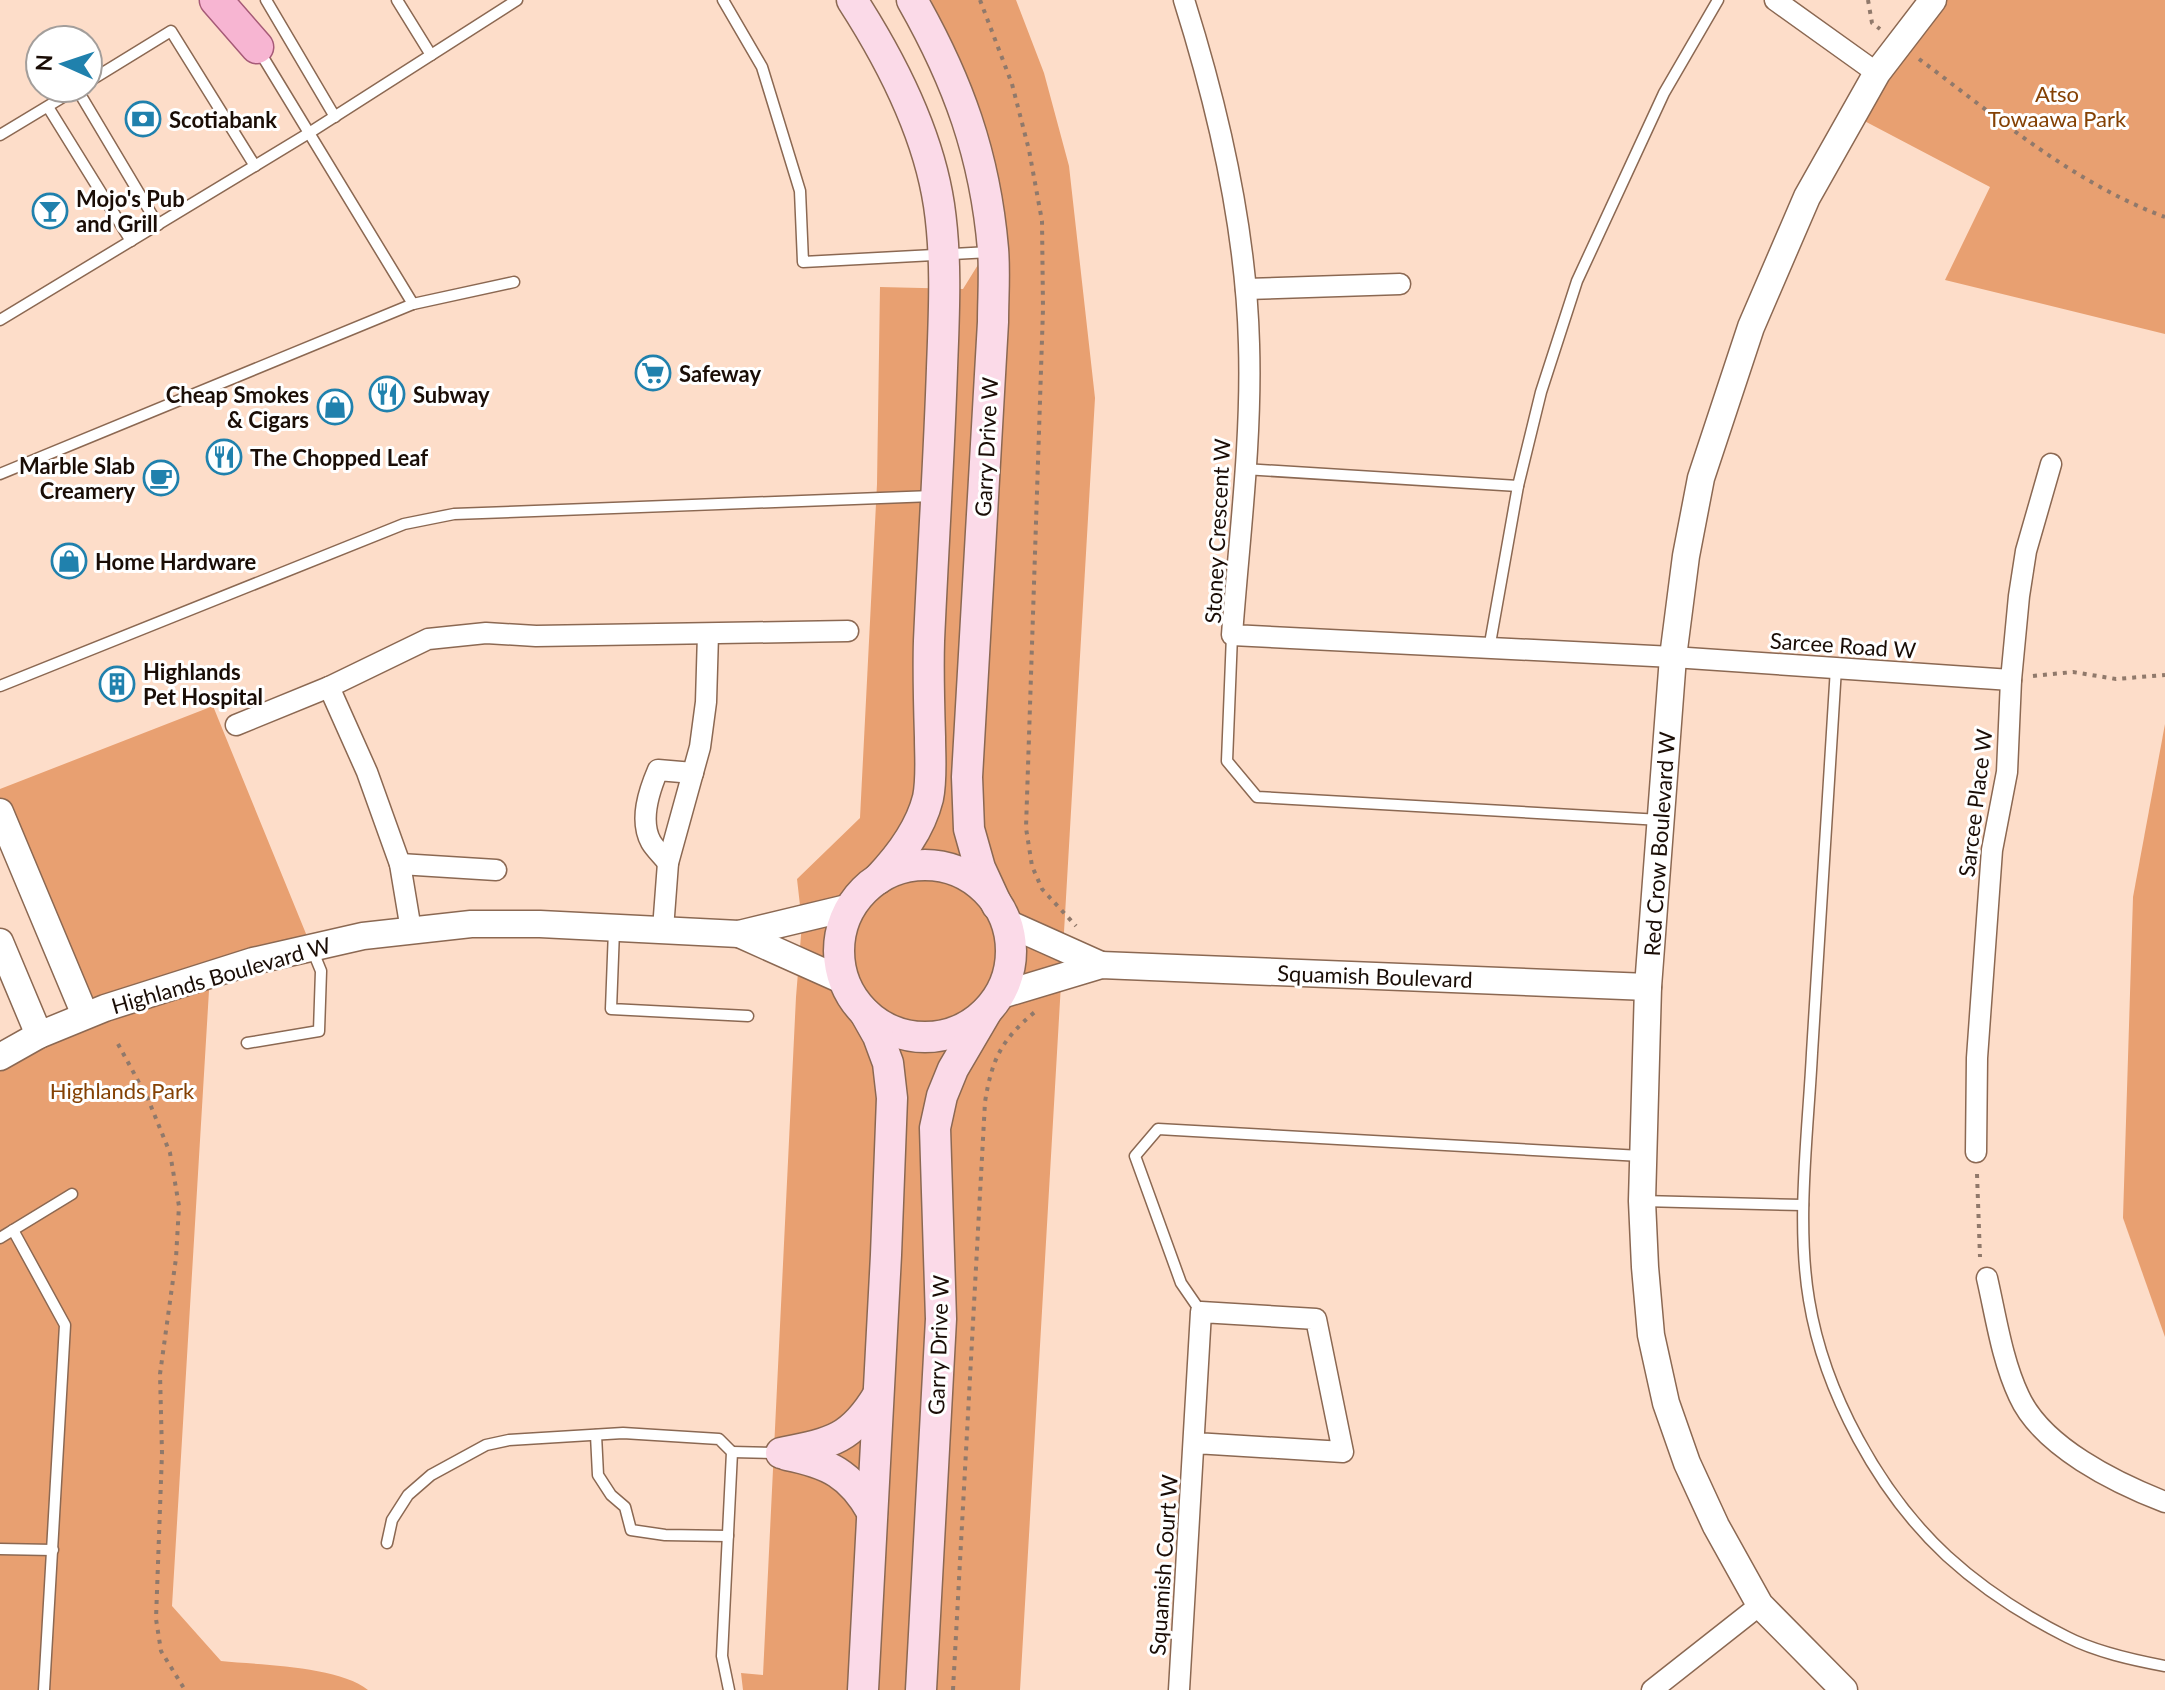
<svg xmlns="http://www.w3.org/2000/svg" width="2165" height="1690" font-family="Lato,sans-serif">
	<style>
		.green { fill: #e8a071 }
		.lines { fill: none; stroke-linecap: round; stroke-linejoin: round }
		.service-casing { stroke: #8b6852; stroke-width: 13 }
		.minor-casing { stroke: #8b6852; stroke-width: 23 }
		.tertiary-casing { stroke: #8b6852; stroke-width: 29 }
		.secondary-casing { stroke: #8b6852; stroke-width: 33 }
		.primary-casing { stroke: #a65a77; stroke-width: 35 }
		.path { stroke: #90796b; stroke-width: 4; stroke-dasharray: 4 6; stroke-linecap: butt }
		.service { stroke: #fff; stroke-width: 10 }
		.minor { stroke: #fff; stroke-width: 20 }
		.tertiary { stroke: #fff; stroke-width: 26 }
		.secondary { stroke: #fbdae8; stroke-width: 30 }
		.primary { stroke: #f7b5d2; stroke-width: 32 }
		.labels { text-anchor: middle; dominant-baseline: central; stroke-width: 6; stroke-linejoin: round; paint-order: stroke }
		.park-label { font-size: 22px; fill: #844104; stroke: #fff }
		.poi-label { font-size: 22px; font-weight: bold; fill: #1a0d06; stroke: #fff; text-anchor: start }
		.street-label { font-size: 22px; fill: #1a0d06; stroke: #fff }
	</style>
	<rect width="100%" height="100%" fill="#fdddc9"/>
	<g class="green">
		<polygon points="931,0 1016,0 1044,73 1069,166 1095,398 1020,1690 743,1690 741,1673 763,1675 796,997 802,923 797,879 860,818 877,484 880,287 963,289 989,247 961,99"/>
		<polygon points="1933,0 2165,0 2165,334 1945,280 1990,187 1853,115"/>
		<path d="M213 706 311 946 210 974 172 1606 221 1661C260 1665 339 1666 368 1690H0V1057L84 1015 0 812V789Z"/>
		<polygon points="2165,724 2165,1337 2123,1218 2133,897"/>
	</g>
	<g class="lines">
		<g class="service-casing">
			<g id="service">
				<polyline points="266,0 335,117"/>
				<polyline points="397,0 431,55"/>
				<polyline points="723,0 762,67 800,191 803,262 990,252"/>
				<polyline points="258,49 413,304"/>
				<polyline points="88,82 171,31 255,166"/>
				<polyline points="77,89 158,225"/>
				<polyline points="48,107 131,241"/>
				<polyline points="0,135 78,88"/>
				<polyline points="0,320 309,133 517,0"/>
				<polyline points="1244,469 1518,486"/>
				<polyline points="0,474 413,304 514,282"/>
				<polyline points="1232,635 1227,761 1257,797 1661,820"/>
				<polyline points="1489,649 1518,486 1541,392 1577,281 1664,93 1718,0"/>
				<path d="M1836 668C1828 797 1820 925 1812 1053 1808 1132 1796 1223 1809 1300 1824 1392 1879 1493 1947 1556 1982 1588 2025 1616 2067 1637 2096 1652 2133 1660 2165 1666"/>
				<polyline points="0,686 404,524 454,514 933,496"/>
				<polyline points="614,930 611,1009 748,1016"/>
				<polyline points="247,1043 319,1031 321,971 312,949"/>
				<polyline points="1642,1201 1803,1205"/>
				<polyline points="13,1230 72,1194"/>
				<polyline points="0,1238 13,1230 65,1325 44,1690"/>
				<polyline points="1201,1312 1181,1283 1135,1156 1158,1129 1641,1156"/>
				<polyline points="596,1435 598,1475 611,1495 625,1507 631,1530 665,1535 728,1536"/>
				<polyline points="732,1452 779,1453"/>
				<polyline points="387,1543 392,1520 408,1495 431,1475 486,1445 509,1440 623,1433 719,1439 732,1452 722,1656 729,1690"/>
				<polyline points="0,1549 53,1550"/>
			</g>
		</g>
		<g class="minor-casing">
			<g id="minor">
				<path d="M1184 0C1219 111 1246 228 1249 344 1252 441 1239 539 1232 635L1673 657 2011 680"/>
				<polyline points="1775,0 1877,73"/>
				<polyline points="1246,289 1400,284"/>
				<polyline points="329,687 367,772 400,864 411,930"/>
				<polyline points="236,725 329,687 428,639 486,633 536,636 848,631"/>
				<path d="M668 863C663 856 655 849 651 842 639 820 649 791 658 770L693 773"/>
				<polyline points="400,864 496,870"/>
				<polyline points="663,929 668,863 700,747 706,702 708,634"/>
				<polyline points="1976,1152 1977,1058 1992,850 2007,772 2011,680 2019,596 2026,551 2051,464"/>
				<path d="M1987 1278C1996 1317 2002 1360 2019 1396 2042 1447 2116 1483 2165 1502"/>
				<polyline points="1179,1690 1201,1312 1316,1319 1343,1452 1195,1443"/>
				<polyline points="1652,1690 1760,1605"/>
			</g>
		</g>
		<g class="tertiary-casing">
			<g id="tertiary">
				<polyline points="0,812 85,1015"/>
				<polyline points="1005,922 1101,965"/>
				<polyline points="739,934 844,981"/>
				<polyline points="0,942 39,1035"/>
				<polyline points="998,996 1101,965 1648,987"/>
				<polyline points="0,1057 39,1035 105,1008 253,961 363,936 471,924 540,924 739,934 851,907"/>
				<polyline points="1844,1690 1760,1605 1716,1526 1687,1463 1666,1403 1651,1335 1645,1267 1642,1201 1648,987 1673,657 1686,556 1701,478 1751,327 1807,197 1877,73 1933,0"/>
			</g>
		</g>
		<g class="secondary-casing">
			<g id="secondary">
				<path d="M852 0C892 62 928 132 939 205 947 259 944 314 942 368 939 459 933 550 929 641 928 673 929 705 930 737 930 757 932 779 928 798 920 830 900 856 878 879"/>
				<path d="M912 0C958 81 985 155 993 249 995 273 993 298 993 322L967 777 969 829 980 868 997 905"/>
				<circle cx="925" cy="951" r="86"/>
				<path d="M781 1453C831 1443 851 1440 878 1395"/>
				<path d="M787 1455C828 1463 851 1474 872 1512"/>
				<polyline points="863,1690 886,1255 892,1098 888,1063 878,1036 865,1013"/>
				<polyline points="921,1690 941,1319 935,1128 942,1096 953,1069 987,1011"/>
			</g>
		</g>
		<g class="primary-casing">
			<polyline id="primary" points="216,0 257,47"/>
		</g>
		<g class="path">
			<polyline points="980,0 1012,84 1029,150 1042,221 1043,309 1026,828 1032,866 1042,889 1076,926"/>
			<polyline points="1868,0 1872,23 1880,29"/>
			<path d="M1919 59C1997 117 2073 183 2165 217"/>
			<polyline points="2033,676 2073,672 2116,679 2165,675"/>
			<polyline points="118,1044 148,1099 170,1153 179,1206 176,1258 160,1374 162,1453 156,1619 161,1651 185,1690"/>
			<polyline points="1977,1174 1980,1257"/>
			<path d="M953 1690 985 1102C992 1058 1002 1039 1036 1011"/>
		</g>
		<use href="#service" class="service"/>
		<use href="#minor" class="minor"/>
		<use href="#tertiary" class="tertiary"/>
		<use href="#secondary" class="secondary"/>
		<use href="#primary" class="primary"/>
	</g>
	<defs>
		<g id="bank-ring" transform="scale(1.8)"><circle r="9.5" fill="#fff" stroke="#2081ad" stroke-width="1.5"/><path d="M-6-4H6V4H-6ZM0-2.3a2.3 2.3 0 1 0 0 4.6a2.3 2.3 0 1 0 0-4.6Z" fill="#2081ad"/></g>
		<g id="bar-ring" transform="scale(1.8)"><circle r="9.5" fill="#fff" stroke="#2081ad" stroke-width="1.5"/><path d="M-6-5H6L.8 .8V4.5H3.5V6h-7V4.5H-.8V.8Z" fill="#2081ad"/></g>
		<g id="supermarket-ring" transform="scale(1.8)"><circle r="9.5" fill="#fff" stroke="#2081ad" stroke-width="1.5"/><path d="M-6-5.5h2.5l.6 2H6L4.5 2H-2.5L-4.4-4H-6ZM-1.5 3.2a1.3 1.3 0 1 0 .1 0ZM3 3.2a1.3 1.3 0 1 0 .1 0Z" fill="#2081ad"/></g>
		<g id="restaurant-ring" transform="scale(1.8)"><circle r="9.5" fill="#fff" stroke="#2081ad" stroke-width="1.5"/><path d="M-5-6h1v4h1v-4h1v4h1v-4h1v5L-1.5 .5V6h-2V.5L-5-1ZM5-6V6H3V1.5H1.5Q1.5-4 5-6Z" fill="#2081ad"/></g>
		<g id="shop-ring" transform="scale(1.8)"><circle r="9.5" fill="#fff" stroke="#2081ad" stroke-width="1.5"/><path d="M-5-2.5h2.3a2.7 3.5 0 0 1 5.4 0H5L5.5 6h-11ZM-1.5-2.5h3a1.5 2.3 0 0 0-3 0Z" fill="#2081ad"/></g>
		<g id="cafe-ring" transform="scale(1.8)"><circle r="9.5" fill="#fff" stroke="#2081ad" stroke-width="1.5"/><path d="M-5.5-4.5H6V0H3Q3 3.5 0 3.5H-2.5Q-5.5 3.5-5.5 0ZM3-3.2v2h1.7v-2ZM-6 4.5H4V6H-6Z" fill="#2081ad"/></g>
		<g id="building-ring" transform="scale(1.8)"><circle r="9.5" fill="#fff" stroke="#2081ad" stroke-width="1.5"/><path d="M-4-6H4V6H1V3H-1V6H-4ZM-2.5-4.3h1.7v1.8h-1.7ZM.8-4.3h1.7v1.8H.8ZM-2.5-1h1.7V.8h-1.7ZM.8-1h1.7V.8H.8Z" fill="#2081ad"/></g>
	</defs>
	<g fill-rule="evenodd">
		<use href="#bank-ring" x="143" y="119"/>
		<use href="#bar-ring" x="50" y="211"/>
		<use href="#supermarket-ring" x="653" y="373"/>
		<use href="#restaurant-ring" x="387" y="394"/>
		<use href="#shop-ring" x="335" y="407"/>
		<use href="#restaurant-ring" x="224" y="457"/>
		<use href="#cafe-ring" x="161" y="478"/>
		<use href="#shop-ring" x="69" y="561"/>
		<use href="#building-ring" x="117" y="684"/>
	</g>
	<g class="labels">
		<g class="park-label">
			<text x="2057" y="93">Atso<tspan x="2057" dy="25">Towaawa Park</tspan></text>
			<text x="122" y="1090">Highlands Park</text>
		</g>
		<g class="poi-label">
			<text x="169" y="119">Scotiabank</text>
			<text x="76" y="198">Mojo's Pub<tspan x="76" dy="25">and Grill</tspan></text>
			<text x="679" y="373">Safeway</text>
			<text x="309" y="394" text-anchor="end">Cheap Smokes<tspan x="309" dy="25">&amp; Cigars</tspan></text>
			<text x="413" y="394">Subway</text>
			<text x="250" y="457">The Chopped Leaf</text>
			<text x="135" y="465" text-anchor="end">Marble Slab<tspan x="135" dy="25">Creamery</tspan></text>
			<text x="95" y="561">Home Hardware</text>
			<text x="143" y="671">Highlands<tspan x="143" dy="25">Pet Hospital</tspan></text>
		</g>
		<g class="street-label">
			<text transform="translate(986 447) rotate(-87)">Garry Drive W</text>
			<text transform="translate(1217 531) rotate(-87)">Stoney Crescent W</text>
			<text transform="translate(1843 645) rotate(4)">Sarcee Road W</text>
			<text transform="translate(1975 803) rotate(-83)">Sarcee Place W</text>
			<text transform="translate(1659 844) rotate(-86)">Red Crow Boulevard W</text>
			<text transform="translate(221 975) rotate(-16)">Highlands Boulevard W</text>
			<text transform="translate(1375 976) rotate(2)">Squamish Boulevard</text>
			<text transform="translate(938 1345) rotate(-88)">Garry Drive W</text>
			<text transform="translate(1163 1565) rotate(-86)">Squamish Court W</text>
		</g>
	</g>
	<g transform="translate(64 64) rotate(273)"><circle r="38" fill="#ffffff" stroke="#a39e9b" stroke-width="2"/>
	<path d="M0-6L14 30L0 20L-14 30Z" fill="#2081ad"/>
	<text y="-12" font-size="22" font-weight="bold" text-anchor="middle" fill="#1a0d06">N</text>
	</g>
</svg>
